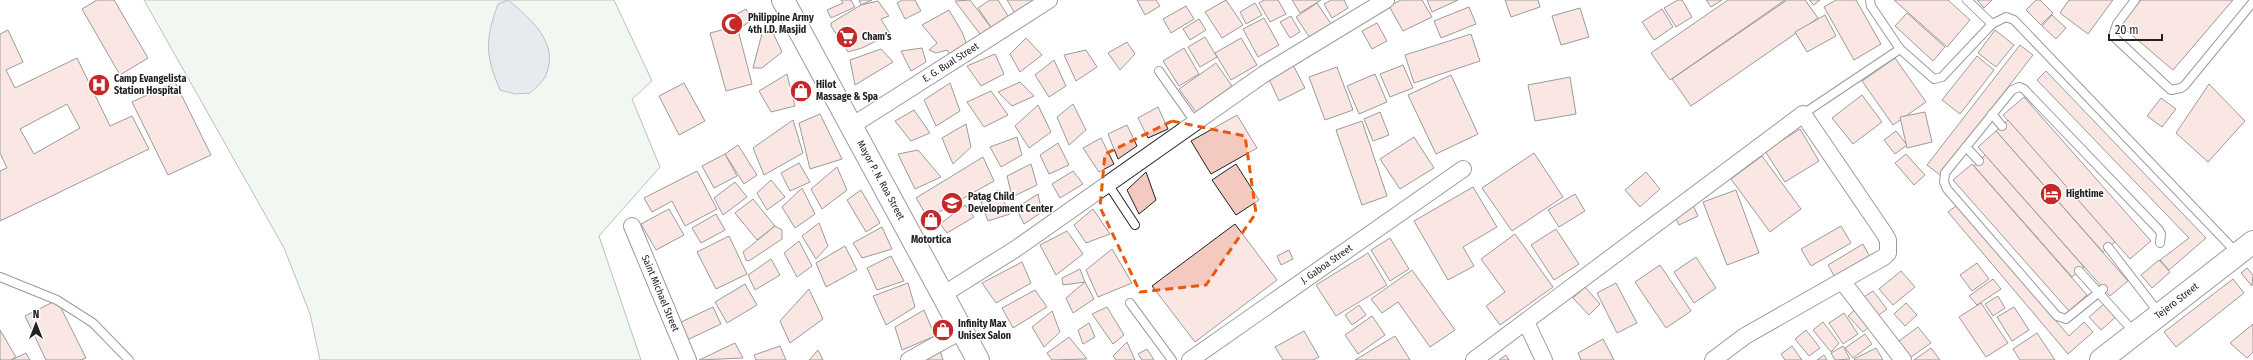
<svg xmlns="http://www.w3.org/2000/svg" width="2253" height="360" font-family="'Fira Sans Condensed',sans-serif">
	<style>
		.green { fill: #e0efe3; stroke: #6f6f6f }
		.water { fill: #c7d3dd; stroke: #6f6f6f }
		.building { fill: #f3c9c0; stroke: #222; fill-rule: evenodd }
		.lines { fill: none; stroke-linecap: round; stroke-linejoin: round }
		.service-casing { stroke: #222; stroke-width: 10 }
		.minor-casing { stroke: #222; stroke-width: 18 }
		.secondary-casing { stroke: #222; stroke-width: 24 }
		.primary-casing { stroke: #222; stroke-width: 24 }
		.service { stroke: #fff; stroke-width: 8 }
		.minor { stroke: #fff; stroke-width: 16 }
		.secondary { stroke: #fff; stroke-width: 22 }
		.primary { stroke: #fff; stroke-width: 22 }
		.marked { fill: none; stroke: #e8590c; stroke-width: 3; stroke-dasharray: 8 5; stroke-linejoin: round }
		.labels { text-anchor: middle; dominant-baseline: central; stroke-width: 3; stroke-linejoin: round; paint-order: stroke }
		.poi-label { font-size: 10px; font-weight: bold; fill: #222; stroke: #fff; text-anchor: start }
		.street-label { font-size: 10px; fill: #222; stroke: #fff }
	</style>
	<rect width="100%" height="100%" fill="#fff"/>
	<polygon class="green" points="144,0 614,0 652,81 632,99 660,167 599,236 641,360 320,360 310,314 284,248"/>
	<path class="water" d="M508 0C531 19 561 44 545 77 542 83 534 89 530 93L515 94 500 90C485 55 485 40 498 4Z"/>
	<g class="building">
		<polygon points="97,0 114,0 148,58 120,75 82,9"/>
		<polygon points="841,0 851,0 855,7 831,18 827,10 843,3"/>
		<polygon points="859,0 872,0 861,5"/>
		<polygon points="902,0 915,0 921,11 905,19 897,3"/>
		<polygon points="970,0 993,30 983,38 955,1"/>
		<polygon points="990,0 998,0 1010,19 993,30 978,8"/>
		<polygon points="1007,0 1040,0 1016,15"/>
		<polygon points="1137,0 1156,0 1160,6 1145,15"/>
		<polygon points="1226,0 1243,25 1222,38 1205,12"/>
		<polygon points="1264,0 1278,0 1286,14 1270,22 1259,3"/>
		<polygon points="1292,0 1321,0 1300,13"/>
		<polygon points="1331,0 1344,0 1348,8 1332,18 1324,4"/>
		<polygon points="1401,0 1422,0 1432,17 1403,31 1389,6"/>
		<polygon points="1427,0 1458,0 1432,12"/>
		<polygon points="1505,0 1538,0 1540,7 1511,17"/>
		<polygon points="1678,0 1682,0 1692,17 1676,27 1664,8"/>
		<polygon points="1706,0 1722,0 1711,7"/>
		<polygon points="1728,0 1785,0 1670,80 1651,53"/>
		<polygon points="1787,0 1805,0 1818,18 1691,106 1672,79"/>
		<polygon points="1809,0 1820,0 1814,5"/>
		<polygon points="1836,0 1856,0 1881,44 1854,60 1824,7"/>
		<polygon points="1894,0 1948,0 1970,20 1947,47"/>
		<polygon points="1977,0 1992,0 1984,8"/>
		<polygon points="2036,0 2040,0 2053,13 2041,25 2026,10"/>
		<polygon points="2069,0 2113,0 2088,34 2060,13"/>
		<polygon points="2141,0 2233,0 2173,70 2120,25"/>
		<polygon points="878,1 889,16 881,19 890,34 862,48 848,52 831,26 831,23 861,5"/>
		<polygon points="1255,3 1262,15 1246,24 1240,12"/>
		<polygon points="1317,3 1331,24 1310,38 1296,17"/>
		<polygon points="1186,6 1194,19 1171,33 1163,19"/>
		<polygon points="1469,7 1476,24 1441,38 1434,21"/>
		<polygon points="1580,8 1589,37 1561,45 1552,16"/>
		<polygon points="746,9 752,20 743,26 737,14"/>
		<polygon points="1662,9 1673,27 1654,40 1642,22"/>
		<polygon points="949,10 962,32 967,45 951,57 947,50 936,53 929,50 937,43 922,25"/>
		<polygon points="1907,13 1945,47 1933,61 1895,26"/>
		<polygon points="1825,15 1836,36 1807,52 1795,32"/>
		<polygon points="2052,15 2066,28 2056,39 2042,26"/>
		<polygon points="1291,16 1300,32 1290,38 1280,22"/>
		<polygon points="766,18 782,52 762,68 753,68"/>
		<polygon points="1264,18 1279,45 1258,57 1243,29"/>
		<polygon points="1199,19 1206,30 1190,40 1183,29"/>
		<polygon points="1377,23 1387,41 1372,49 1362,31"/>
		<polygon points="737,26 752,84 726,91 710,33"/>
		<path d="M8 30 23 62 6 70 15 88 77 58 110 126 132 116 149 149 0 221V171L7 168 0 153V34ZM67 104 80 128 34 154 20 129Z"/>
		<polygon points="1995,30 2014,45 1996,67 1978,53"/>
		<polygon points="1471,34 1480,61 1414,83 1405,55"/>
		<polygon points="1205,37 1217,57 1200,67 1188,47"/>
		<polygon points="1026,38 1042,55 1020,72 1010,54"/>
		<polygon points="1241,38 1257,65 1231,80 1215,53"/>
		<polygon points="1127,42 1135,54 1120,70 1108,53"/>
		<polygon points="2020,45 2033,55 1940,175 1927,165"/>
		<polygon points="922,48 926,62 911,71 901,51"/>
		<polygon points="1184,48 1199,74 1179,86 1163,61"/>
		<polygon points="881,49 893,62 855,85 850,60"/>
		<polygon points="1086,50 1097,67 1076,81 1064,55"/>
		<polygon points="995,54 1004,74 981,86 967,66"/>
		<polygon points="1977,56 1994,70 1960,114 1942,100"/>
		<polygon points="1895,58 1926,102 1893,125 1862,81"/>
		<polygon points="1054,60 1066,86 1049,97 1035,75"/>
		<polygon points="1216,63 1232,86 1196,112 1179,89"/>
		<polygon points="1293,65 1305,88 1279,101 1268,77"/>
		<polygon points="1403,65 1413,88 1390,97 1380,74"/>
		<polygon points="1337,67 1353,110 1325,120 1309,77"/>
		<polygon points="2046,71 2206,238 2169,270 2160,260 2189,238 2037,80"/>
		<polygon points="787,74 795,106 771,112 759,91"/>
		<polygon points="1375,74 1387,102 1359,114 1347,86"/>
		<polygon points="1451,75 1478,134 1436,154 1408,95"/>
		<polygon points="1570,77 1576,114 1535,121 1528,85"/>
		<polygon points="175,82 211,155 168,175 132,102"/>
		<polygon points="1020,82 1034,96 1012,106 998,92"/>
		<polygon points="684,83 705,121 679,135 659,96"/>
		<polygon points="950,83 960,111 936,126 924,100"/>
		<polygon points="2209,84 2245,121 2208,162 2176,133"/>
		<polygon points="991,91 1008,115 984,127 967,102"/>
		<polygon points="1862,95 1882,122 1853,144 1832,118"/>
		<polygon points="2024,97 2151,241 2130,259 2003,115"/>
		<polygon points="2161,98 2176,109 2162,127 2147,116"/>
		<polygon points="1073,104 1086,130 1069,145 1057,117"/>
		<polygon points="1038,105 1051,132 1029,148 1015,126"/>
		<polygon points="1158,107 1168,129 1148,138 1138,118"/>
		<polygon points="914,110 930,133 911,141 895,121"/>
		<polygon points="1380,112 1389,135 1373,141 1364,119"/>
		<polygon points="1925,112 1932,142 1907,148 1900,117"/>
		<polygon points="820,114 842,159 810,169 799,123"/>
		<polygon points="1237,115 1257,148 1211,174 1191,141"/>
		<polygon points="793,120 803,153 764,175 753,148"/>
		<polygon points="2008,120 2115,242 2103,252 1996,131"/>
		<polygon points="1362,121 1387,196 1362,205 1336,130"/>
		<polygon points="966,124 971,147 953,164 942,138"/>
		<polygon points="1127,125 1137,146 1118,159 1108,134"/>
		<polygon points="1800,129 1819,161 1785,182 1765,151"/>
		<polygon points="1896,131 1907,145 1895,154 1884,140"/>
		<polygon points="1996,131 2128,281 2110,296 1978,147"/>
		<polygon points="1017,137 1022,155 1001,167 990,147"/>
		<polygon points="1414,137 1434,168 1400,189 1380,159"/>
		<polygon points="1101,138 1114,164 1099,172 1083,148"/>
		<polygon points="1058,143 1069,165 1049,174 1040,155"/>
		<polygon points="738,145 757,175 744,184 725,154"/>
		<polygon points="918,150 941,177 915,189 898,154"/>
		<polygon points="1534,153 1563,197 1512,231 1482,188"/>
		<polygon points="725,154 737,176 714,188 702,166"/>
		<polygon points="1906,154 1925,175 1914,185 1895,163"/>
		<polygon points="1985,155 2084,267 2072,277 1974,166"/>
		<polygon points="1762,156 1801,209 1770,232 1731,179"/>
		<polygon points="983,157 994,181 928,218 916,198"/>
		<polygon points="799,163 810,182 790,191 781,173"/>
		<polygon points="1031,164 1037,185 1012,197 1007,176"/>
		<polygon points="1236,164 1259,200 1236,215 1212,180"/>
		<polygon points="1972,164 2087,295 2069,311 1953,180"/>
		<polygon points="837,167 847,190 822,209 811,189"/>
		<polygon points="697,171 717,209 685,226 672,201 652,212 644,198"/>
		<polygon points="1073,171 1083,184 1060,198 1052,184"/>
		<polygon points="1146,172 1156,200 1139,214 1127,190"/>
		<polygon points="1646,172 1660,189 1640,207 1625,190"/>
		<polygon points="771,180 785,197 767,210 757,193"/>
		<polygon points="735,182 747,197 723,215 714,198"/>
		<polygon points="1473,187 1497,227 1463,247 1474,266 1448,280 1414,221"/>
		<polygon points="802,188 815,214 795,228 782,207"/>
		<polygon points="861,190 880,223 866,232 847,200"/>
		<polygon points="998,190 1010,214 988,221 981,202"/>
		<polygon points="1736,190 1759,253 1727,265 1703,202"/>
		<polygon points="1038,194 1042,212 1024,224 1016,208"/>
		<polygon points="1575,194 1585,211 1559,227 1548,210"/>
		<polygon points="753,199 775,226 757,240 735,213"/>
		<polygon points="965,205 974,217 947,233 940,224"/>
		<polygon points="1693,205 1698,216 1679,225 1674,214"/>
		<polygon points="1957,205 2069,336 2084,322 2093,332 2068,354 1948,212"/>
		<polygon points="669,209 684,235 656,250 641,224"/>
		<polygon points="1093,209 1110,234 1086,243 1074,225"/>
		<polygon points="716,214 725,230 701,243 692,228"/>
		<polygon points="819,223 828,246 816,259 802,236"/>
		<polygon points="1235,224 1277,280 1195,342 1152,286"/>
		<polygon points="775,226 782,230 782,239 749,261 746,260 743,252"/>
		<polygon points="1841,226 1851,243 1811,266 1801,249"/>
		<polygon points="882,227 892,249 862,258 853,243"/>
		<polygon points="1556,229 1579,264 1554,280 1531,245"/>
		<polygon points="1067,231 1083,254 1056,275 1040,245"/>
		<polygon points="1515,234 1553,287 1500,325 1486,306 1505,292 1481,259"/>
		<polygon points="729,236 747,274 716,289 697,252"/>
		<polygon points="1390,238 1409,269 1390,281 1371,250"/>
		<polygon points="799,241 812,266 797,277 784,253"/>
		<polygon points="1863,244 1871,259 1836,279 1828,265"/>
		<polygon points="845,246 857,270 826,287 816,263"/>
		<polygon points="1112,249 1132,283 1098,297 1086,270"/>
		<polygon points="1289,250 1293,259 1281,265 1277,256"/>
		<polygon points="1368,253 1387,285 1336,316 1316,285"/>
		<polygon points="891,256 904,281 877,290 867,268"/>
		<polygon points="1696,257 1716,288 1694,303 1674,272"/>
		<polygon points="771,259 780,275 755,290 748,275"/>
		<polygon points="2159,260 2170,272 2152,288 2141,275"/>
		<polygon points="1022,262 1031,283 996,303 982,283"/>
		<polygon points="1977,263 1989,279 1972,291 1960,275"/>
		<polygon points="1660,265 1691,311 1666,328 1635,282"/>
		<polygon points="2247,268 2253,275 2252,286 2241,273"/>
		<polygon points="1080,269 1085,282 1063,285 1062,278"/>
		<polygon points="1412,270 1455,330 1430,347 1398,302 1382,313 1371,299"/>
		<polygon points="1901,271 1915,287 1893,305 1879,289"/>
		<polygon points="1993,279 2001,289 1977,305 1969,296"/>
		<polygon points="2233,279 2244,293 2176,347 2164,332"/>
		<polygon points="1085,282 1094,299 1073,313 1066,298"/>
		<polygon points="908,283 915,307 886,325 873,296"/>
		<polygon points="1616,283 1637,323 1617,333 1597,293"/>
		<polygon points="745,284 757,305 727,323 715,302"/>
		<polygon points="1585,287 1600,304 1589,315 1573,298"/>
		<polygon points="809,289 823,319 790,343 780,321"/>
		<polygon points="1035,290 1047,307 1013,328 1002,308"/>
		<polygon points="1873,291 1887,309 1875,318 1861,299"/>
		<polygon points="1998,296 2005,308 1993,316 1985,304"/>
		<polygon points="57,300 86,358 81,360 46,360 25,316"/>
		<polygon points="1906,303 1917,315 1905,326 1894,314"/>
		<polygon points="1981,303 2008,343 1986,357 1959,317"/>
		<polygon points="2105,303 2117,316 2101,330 2089,317"/>
		<polygon points="1359,305 1366,315 1352,325 1345,315"/>
		<polygon points="713,307 721,324 687,340 679,323"/>
		<polygon points="1107,307 1124,335 1113,344 1092,314"/>
		<polygon points="1858,307 1873,324 1863,332 1848,316"/>
		<polygon points="2014,307 2029,330 2012,341 1997,317"/>
		<polygon points="924,310 935,336 902,350 895,327"/>
		<polygon points="1052,311 1060,332 1044,347 1032,327"/>
		<polygon points="1844,313 1858,334 1843,344 1829,323"/>
		<polygon points="1372,316 1385,335 1358,354 1345,335"/>
		<polygon points="1823,322 1839,343 1831,352 1813,330"/>
		<polygon points="1089,323 1095,337 1083,344 1078,330"/>
		<polygon points="2253,324 2253,352 2247,358 2230,343"/>
		<polygon points="1918,327 1931,343 1911,357 1899,341"/>
		<polygon points="0,330 16,357 11,360 0,360"/>
		<polygon points="1806,330 1820,348 1809,356 1795,339"/>
		<polygon points="1304,331 1319,357 1313,360 1283,360 1275,347"/>
		<polygon points="2037,333 2055,360 2020,360 2013,349"/>
		<polygon points="1865,334 1872,344 1853,358 1845,348"/>
		<polygon points="1395,336 1410,360 1355,360"/>
		<polygon points="1069,337 1087,359 1052,360 1047,353"/>
		<polygon points="1603,339 1614,360 1581,360 1578,353"/>
		<polygon points="1127,342 1135,360 1116,360 1113,356"/>
		<polygon points="735,343 743,358 699,360"/>
		<polygon points="780,346 786,360 756,360 754,355"/>
		<polygon points="1792,346 1802,360 1785,360 1781,354"/>
		<polygon points="1843,346 1850,359 1835,360 1831,353"/>
		<polygon points="1876,348 1883,360 1855,360 1854,359"/>
		<polygon points="1931,348 1940,360 1914,360"/>
		<polygon points="1147,349 1154,360 1142,360 1138,354"/>
		<polygon points="818,350 823,360 809,360"/>
		<polygon points="940,350 943,360 925,360"/>
		<polygon points="26,353 30,360 11,360"/>
		<polygon points="1506,355 1509,360 1499,360"/>
		<polygon points="1824,355 1827,360 1817,360"/>
	</g>
	<g class="lines">
		<g class="service-casing">
			<g id="service">
				<polyline points="1870,0 1871,6 1900,49 1934,79 1942,77 1992,24 2006,17 2014,20 2237,253"/>
				<polyline points="1967,0 1992,24"/>
				<polyline points="2135,0 2117,24 2113,36 2171,90 2181,88 2185,85 2253,2"/>
				<polyline points="1159,71 1195,122"/>
				<polyline points="1803,114 1900,49"/>
				<polyline points="1992,114 2002,126"/>
				<polyline points="1966,147 1979,161"/>
				<polyline points="1108,184 1135,225"/>
				<polyline points="2108,247 2159,313"/>
				<polyline points="2079,271 2135,333"/>
				<polyline points="0,277 57,300 93,323 129,360"/>
				<polyline points="2103,289 2066,319 2057,316 1947,189 1944,182 1945,173 2012,90 2019,87 2024,89 2159,230 2161,234 2160,243"/>
				<polyline points="1130,303 1172,360"/>
			</g>
		</g>
		<g class="minor-casing">
			<g id="minor">
				<path id="s1" d="M853 125 1049 0"/>
				<path id="s2" d="M632 226 688 360"/>
				<polyline points="1842,281 1903,360"/>
				<polyline points="944,294 1017,248 1264,74 1386,0"/>
				<polyline points="1526,322 1544,360"/>
				<polyline points="909,360 963,330"/>
				<path id="s3" d="M1190 360 1463 169"/>
				<polyline points="1474,360 1803,114 1884,233 1888,240 1888,253 1884,257 1745,336 1713,360"/>
			</g>
		</g>
		<g class="secondary-casing">
			<g id="secondary">
				<path id="s4" d="M2101 360 2253 242"/>
			</g>
		</g>
		<g class="primary-casing">
			<g id="primary">
				<path id="s5" d="M783 0 978 360"/>
			</g>
		</g>
		<use href="#service" class="service"/>
		<use href="#minor" class="minor"/>
		<use href="#secondary" class="secondary"/>
		<use href="#primary" class="primary"/>
	</g>
	<path d="M0 0H2253V360H0ZM1172 121 1245 136 1256 213 1206 285 1140 292 1100 207 1105 154Z" fill="#fff" fill-opacity=".55" fill-rule="evenodd"/>
	<path class="marked" d="M1172 121 1245 136 1256 213 1206 285 1140 292 1100 207 1105 154Z"/>
	<defs>
		<g id="mosque-disc" transform="scale(1.15)"><circle r="9.5" fill="#c62828" stroke="#fff"/><path d="M3.5-4.9A6 6 0 1 0 3.5 4.9A5 5 0 1 1 3.5-4.9Z" fill="#fff"/></g>
		<g id="supermarket-disc" transform="scale(1.15)"><circle r="9.5" fill="#c62828" stroke="#fff"/><path d="M-6-5.5h2.5l.6 2H6L4.5 2H-2.5L-4.4-4H-6ZM-1.5 3.2a1.3 1.3 0 1 0 .1 0ZM3 3.2a1.3 1.3 0 1 0 .1 0Z" fill="#fff"/></g>
		<g id="hospital-disc" transform="scale(1.15)"><circle r="9.5" fill="#c62828" stroke="#fff"/><path d="M-5-5h3v3.5h4V-5h3V5h-3V1.5h-4V5h-3Z" fill="#fff"/></g>
		<g id="shop-disc" transform="scale(1.15)"><circle r="9.5" fill="#c62828" stroke="#fff"/><path d="M-5-2.5h2.3a2.7 3.5 0 0 1 5.4 0H5L5.5 6h-11ZM-1.5-2.5h3a1.5 2.3 0 0 0-3 0Z" fill="#fff"/></g>
		<g id="hotel-disc" transform="scale(1.15)"><circle r="9.5" fill="#c62828" stroke="#fff"/><path d="M-6-4.5h1.5V1H6V5H4.5V3h-9V5H-6ZM-4 0a1.8 1.8 0 1 1 3.6 0ZM.5 0V-2.5h3Q6-2.5 6 0Z" fill="#fff"/></g>
		<g id="school-disc" transform="scale(1.15)"><circle r="9.5" fill="#c62828" stroke="#fff"/><path d="M0-5L7-2L0 1L-7-2ZM-4 1L0 2.5L4 1V4Q0 6-4 4Z" fill="#fff"/></g>
	</defs>
	<g fill-rule="evenodd">
		<use href="#mosque-disc" x="732" y="24"/>
		<use href="#supermarket-disc" x="847" y="37"/>
		<use href="#hospital-disc" x="99" y="85"/>
		<use href="#shop-disc" x="801" y="91"/>
		<use href="#hotel-disc" x="2051" y="194"/>
		<use href="#school-disc" x="952" y="203"/>
		<use href="#shop-disc" x="931" y="220"/>
		<use href="#shop-disc" x="943" y="330"/>
	</g>
	<g class="labels">
		<g class="poi-label">
			<text x="748" y="18">Philippine Army<tspan x="748" dy="12">4th I.D. Masjid</tspan></text>
			<text x="862" y="37">Cham’s</text>
			<text x="114" y="79">Camp Evangelista<tspan x="114" dy="12">Station Hospital</tspan></text>
			<text x="816" y="85">Hilot<tspan x="816" dy="12">Massage &amp; Spa</tspan></text>
			<text x="2066" y="194">Hightime</text>
			<text x="968" y="197">Patag Child<tspan x="968" dy="12">Development Center</tspan></text>
			<text x="931" y="240" text-anchor="middle">Motortica</text>
			<text x="958" y="324">Infinity Max<tspan x="958" dy="12">Unisex Salon</tspan></text>
		</g>
		<g class="street-label">
			<text stroke="none"><textPath href="#s1" startOffset="116">E. G. Bual Street</textPath></text>
			<text stroke="none"><textPath href="#s5" startOffset="205">Mayor P. N. Roa Street</textPath></text>
			<text stroke="none"><textPath href="#s3" startOffset="167">J. Gaboa Street</textPath></text>
			<text stroke="none"><textPath href="#s2" startOffset="73">Saint Michael Street</textPath></text>
			<text stroke="none"><textPath href="#s4" startOffset="96">Tejero Street</textPath></text>
		</g>
	</g>
	<g transform="translate(36 324)" stroke="#ffffff" stroke-width="3" paint-order="stroke">
	<path d="M0-3L7 15L0 10L-7 15Z" fill="#222222"/>
	<text y="-6" font-size="11" font-weight="bold" text-anchor="middle" fill="#222222">N</text>
	</g>
	<path d="M2109 34v6h53v-6" fill="none" stroke="#222222" stroke-width="2"/>
	<text x="2115" y="34" font-size="12" fill="#222222" stroke="#ffffff" stroke-width="3" paint-order="stroke">20 m</text>
</svg>
